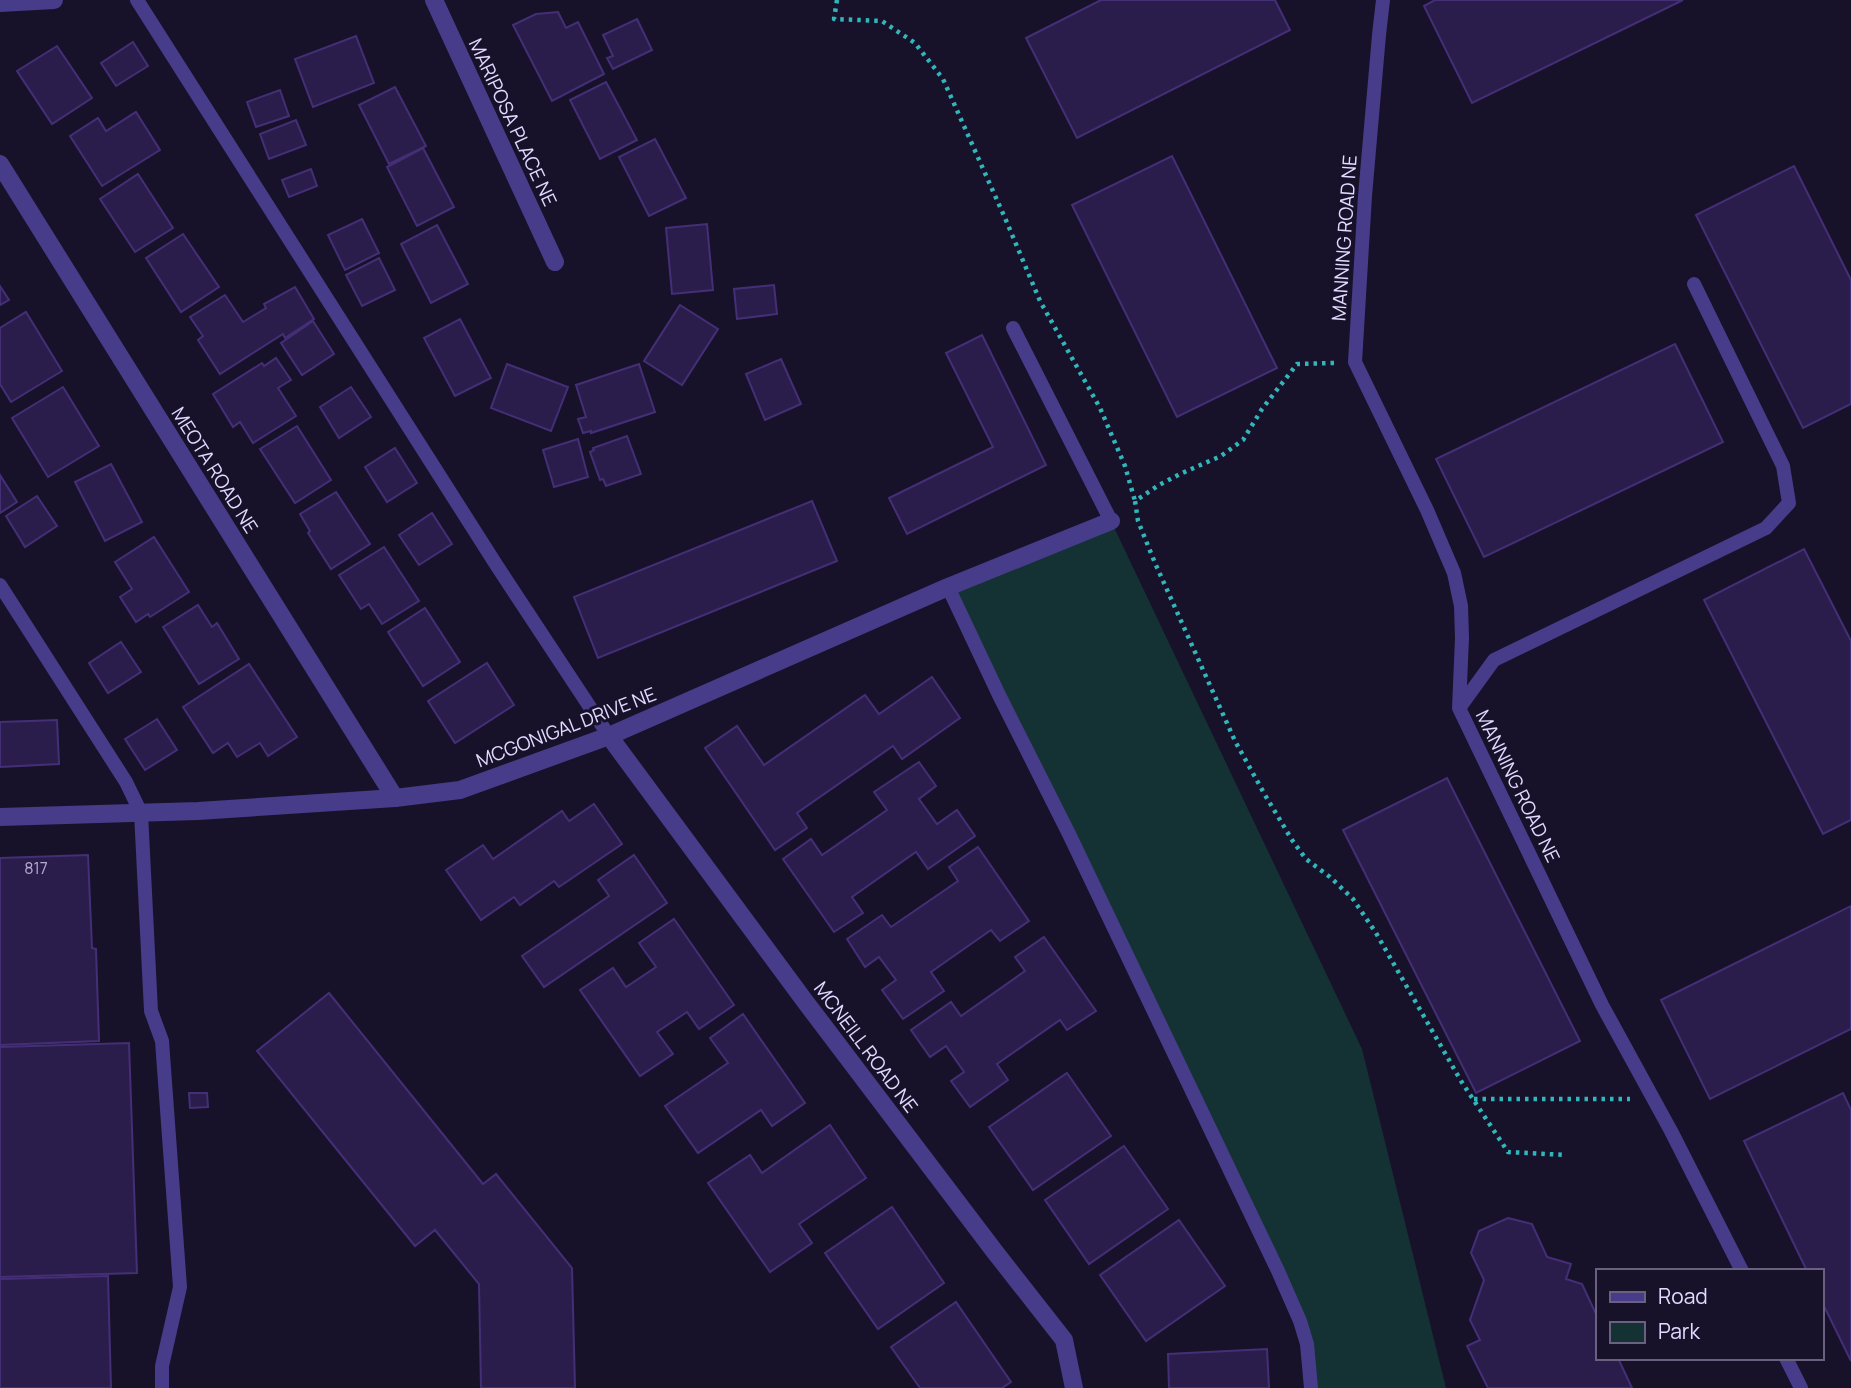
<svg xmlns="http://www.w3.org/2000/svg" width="1851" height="1388" font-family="Manrope,sans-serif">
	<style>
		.green { fill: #143234 }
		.building { fill: #2b1d4b; stroke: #442f77; stroke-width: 2 }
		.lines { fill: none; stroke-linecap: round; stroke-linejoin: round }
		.path { stroke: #30b7bc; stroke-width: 4.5; stroke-dasharray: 3.5 5; stroke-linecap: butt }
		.lane { stroke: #473c89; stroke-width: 14 }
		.street { stroke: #473c89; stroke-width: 18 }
		.labels { text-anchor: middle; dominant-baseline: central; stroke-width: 6; stroke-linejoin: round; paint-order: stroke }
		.number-label { font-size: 16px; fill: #b4abd2 }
		.street-label { font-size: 19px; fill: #e2daff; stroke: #18112a }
	</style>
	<rect width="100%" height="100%" fill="#18112a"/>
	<polygon class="green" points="1111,521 1362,1049 1446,1388 1311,1388 1307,1344 948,587"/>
	<g class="building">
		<polygon points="1101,0 1275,0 1290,30 1077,138 1026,38"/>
		<polygon points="1435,0 1683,0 1472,103 1424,6"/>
		<polygon points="558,12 566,28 578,22 604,74 552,101 513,25 536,14"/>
		<polygon points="637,19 652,50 613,69 607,58 613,56 603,35"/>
		<polygon points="356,36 374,83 313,107 295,59"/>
		<polygon points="133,42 148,66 116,86 101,63"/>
		<polygon points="57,46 92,98 52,124 17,71"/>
		<polygon points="606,82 637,140 600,159 570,100"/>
		<polygon points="395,87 426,146 389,164 359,105"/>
		<polygon points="280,90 289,116 256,127 247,102"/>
		<polygon points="136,112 160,150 102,186 70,136 98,118 106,131"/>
		<polygon points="296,120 306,145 269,159 260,134"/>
		<polygon points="655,139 686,198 649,216 619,157"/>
		<polygon points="423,148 454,207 417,226 387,167"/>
		<polygon points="1172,156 1277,368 1177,417 1072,205"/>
		<polygon points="1794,166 1851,280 1851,404 1803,428 1696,215"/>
		<polygon points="311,169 317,186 289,197 282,180"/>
		<polygon points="138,174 173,228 135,252 100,199"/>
		<polygon points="362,219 379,253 345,270 328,235"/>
		<polygon points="707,224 713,290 672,294 666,228"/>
		<polygon points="437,225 468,284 431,303 401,244"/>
		<polygon points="183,234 219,287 181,312 146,258"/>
		<polygon points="379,258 395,290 362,306 346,275"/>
		<polygon points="774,285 777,314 737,319 734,289"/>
		<polygon points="0,286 9,300 0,305"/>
		<polygon points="295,287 314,319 285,338 283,334 220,374 198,340 203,336 190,317 225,295 243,322 266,308 264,304"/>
		<polygon points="680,305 718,329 682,385 644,361"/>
		<polygon points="26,312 62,371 11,402 0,384 0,328"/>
		<polygon points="460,319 491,378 455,396 424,338"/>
		<polygon points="313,321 334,354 302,375 281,343"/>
		<polygon points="982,335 1046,465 907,534 889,498 993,447 946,353"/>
		<polygon points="1675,344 1723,442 1484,557 1436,459"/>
		<polygon points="276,358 291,380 278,388 296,416 253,443 240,422 233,427 213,394 262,363 264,366"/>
		<polygon points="781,359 801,404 765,420 746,374"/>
		<polygon points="507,364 568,387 551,431 491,408"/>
		<polygon points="639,364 655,412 591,433 591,431 583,433 578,419 586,417 576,385"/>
		<polygon points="63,387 99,446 48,477 12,418"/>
		<polygon points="351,387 371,417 339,438 320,407"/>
		<polygon points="297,426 331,480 295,503 260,449"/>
		<polygon points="627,436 641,474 606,486 603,479 600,480 590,452 594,450 593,448"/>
		<polygon points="578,439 588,477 554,487 543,450"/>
		<polygon points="395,448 417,483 387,502 365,467"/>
		<polygon points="111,464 142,522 105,541 75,482"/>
		<polygon points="0,475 17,502 0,513"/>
		<polygon points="336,492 370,544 331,569 308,533 310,531 300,514"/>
		<polygon points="37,496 57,526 25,547 6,516"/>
		<polygon points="812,501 837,561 598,658 574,597"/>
		<polygon points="432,513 452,544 419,565 399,535"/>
		<polygon points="154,537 189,592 150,617 148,614 136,622 120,597 132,589 115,562"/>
		<polygon points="384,547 419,601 382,624 369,604 361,609 339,575"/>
		<polygon points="1804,549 1851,641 1851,820 1823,834 1704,600"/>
		<polygon points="198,605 212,627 217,623 239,659 199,684 163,627"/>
		<polygon points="425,608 460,662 423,686 388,632"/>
		<polygon points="121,642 141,672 108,693 89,663"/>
		<polygon points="487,663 514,705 455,743 428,701"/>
		<polygon points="249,664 297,737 268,756 260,743 237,757 228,743 213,753 183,707"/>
		<polygon points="932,677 960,718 902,759 893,746 797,813 807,828 775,850 705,748 737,726 764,765 865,695 879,714"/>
		<polygon points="157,719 177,750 145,770 125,739"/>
		<polygon points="57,720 59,764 0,767 0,722"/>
		<polygon points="919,762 936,786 919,799 937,824 957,810 975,836 928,869 916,852 852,897 863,913 834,932 783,859 811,839 822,855 887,810 874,792"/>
		<polygon points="1447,778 1580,1041 1476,1093 1343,830"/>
		<polygon points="594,804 622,844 559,887 554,881 520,905 514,897 481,920 446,870 483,845 493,859 562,811 569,821"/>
		<polygon points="978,847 1029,921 1000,941 991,930 931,972 944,991 903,1019 882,990 896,980 879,957 865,967 847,939 882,915 891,927 958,881 949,867"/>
		<polygon points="88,855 92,948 96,949 99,1041 0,1045 0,858"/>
		<polygon points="634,855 667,903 544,987 522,956 609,896 598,880"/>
		<polygon points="1851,906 1851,1029 1710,1099 1661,1000"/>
		<polygon points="674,919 734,1005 699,1029 687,1012 657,1032 673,1054 640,1076 580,990 613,968 626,987 656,967 639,943"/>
		<polygon points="1044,937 1096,1011 1067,1030 1060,1020 997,1064 1008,1080 970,1107 951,1081 964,1072 946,1046 930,1057 911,1030 951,1002 961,1016 1025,971 1015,957"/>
		<polygon points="329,993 483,1184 496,1174 572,1268 575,1388 481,1388 479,1284 435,1230 415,1246 257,1051"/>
		<polygon points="743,1014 805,1103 772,1126 761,1110 698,1153 665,1106 728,1063 710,1038"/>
		<polygon points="129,1043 137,1273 0,1277 0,1047"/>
		<polygon points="1067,1073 1111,1136 1033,1190 989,1127"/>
		<polygon points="189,1093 207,1093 208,1107 190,1108"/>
		<polygon points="1843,1093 1851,1110 1851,1361 1821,1300 1821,1271 1807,1271 1744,1141"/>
		<polygon points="830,1125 866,1178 799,1224 812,1243 770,1272 708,1183 750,1155 762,1173"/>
		<polygon points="1124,1146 1168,1209 1089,1264 1045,1200"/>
		<polygon points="892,1207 944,1283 878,1329 825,1253"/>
		<polygon points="1508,1218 1532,1224 1547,1257 1571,1264 1566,1279 1582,1284 1597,1316 1597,1358 1618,1358 1632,1388 1488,1388 1467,1346 1480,1340 1470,1320 1484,1280 1471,1253 1479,1231"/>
		<polygon points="1179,1220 1225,1286 1146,1341 1100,1275"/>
		<polygon points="108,1276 111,1388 0,1388 0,1279"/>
		<polygon points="956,1302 1011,1382 1002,1388 920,1388 891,1347"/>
		<polygon points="1267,1349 1269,1388 1169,1388 1168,1354"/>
	</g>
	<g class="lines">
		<g class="path">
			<polyline points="837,0 834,19 882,21 915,43 943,79 1005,218 1040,301 1100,408 1125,466 1135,501 1134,502"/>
			<polyline points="1334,363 1297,364 1262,409 1243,440 1221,456 1180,474 1159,485 1135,501 1138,521 1155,563 1235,741 1265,795 1292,840 1306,859 1330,877 1353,899 1376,933 1461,1081 1508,1152 1566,1155"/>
			<polyline points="1474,1099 1630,1099"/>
		</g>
		<g class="lane">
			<polyline points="137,0 497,566 609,736"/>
			<polyline points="1383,0 1379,35 1365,196 1355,362 1427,510 1454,573 1461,606 1462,638 1459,708 1602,1005 1671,1131 1742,1271"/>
			<polyline points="1013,328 1111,521"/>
			<polyline points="0,585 126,782 141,813 151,1011 162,1041 180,1287 162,1366 162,1388"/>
			<polyline points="948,587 999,695 1069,834 1278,1271 1300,1321 1307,1344 1311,1388"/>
			<polyline points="1460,707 1494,660 1766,528 1789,503 1783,466 1694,284"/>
			<polyline points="1786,1358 1801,1388"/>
		</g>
		<g class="street">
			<polyline points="434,0 555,262"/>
			<polyline points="0,3 54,0"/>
			<polyline points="0,164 395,798"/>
			<polyline points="609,736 804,1000 995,1252 1064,1340 1074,1388"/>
			<polyline points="0,817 198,811 395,798 460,790 609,736 948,587 1111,521"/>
		</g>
	</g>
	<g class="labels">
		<g class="number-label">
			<text x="36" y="868">817</text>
		</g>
		<g class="street-label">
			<text transform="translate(513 122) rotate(65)">MARIPOSA PLACE NE</text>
			<text transform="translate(1344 238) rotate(-86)">MANNING ROAD NE</text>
			<text transform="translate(215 470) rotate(58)">MEOTA ROAD NE</text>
			<text transform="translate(566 727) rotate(-21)">MCGONIGAL DRIVE NE</text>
			<text transform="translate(1518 786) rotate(64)">MANNING ROAD NE</text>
			<text transform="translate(866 1047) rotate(53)">MCNEILL ROAD NE</text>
		</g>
	</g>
	<rect x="1596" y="1269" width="228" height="91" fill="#18112a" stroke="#69617f" stroke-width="2"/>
	<rect x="1610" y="1292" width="35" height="10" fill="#473c89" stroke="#69617f" stroke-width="2"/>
	<text x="1658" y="1304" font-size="21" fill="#e2daff">Road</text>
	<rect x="1610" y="1322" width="35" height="21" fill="#143234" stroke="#69617f" stroke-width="2"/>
	<text x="1658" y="1339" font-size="21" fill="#e2daff">Park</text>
</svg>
